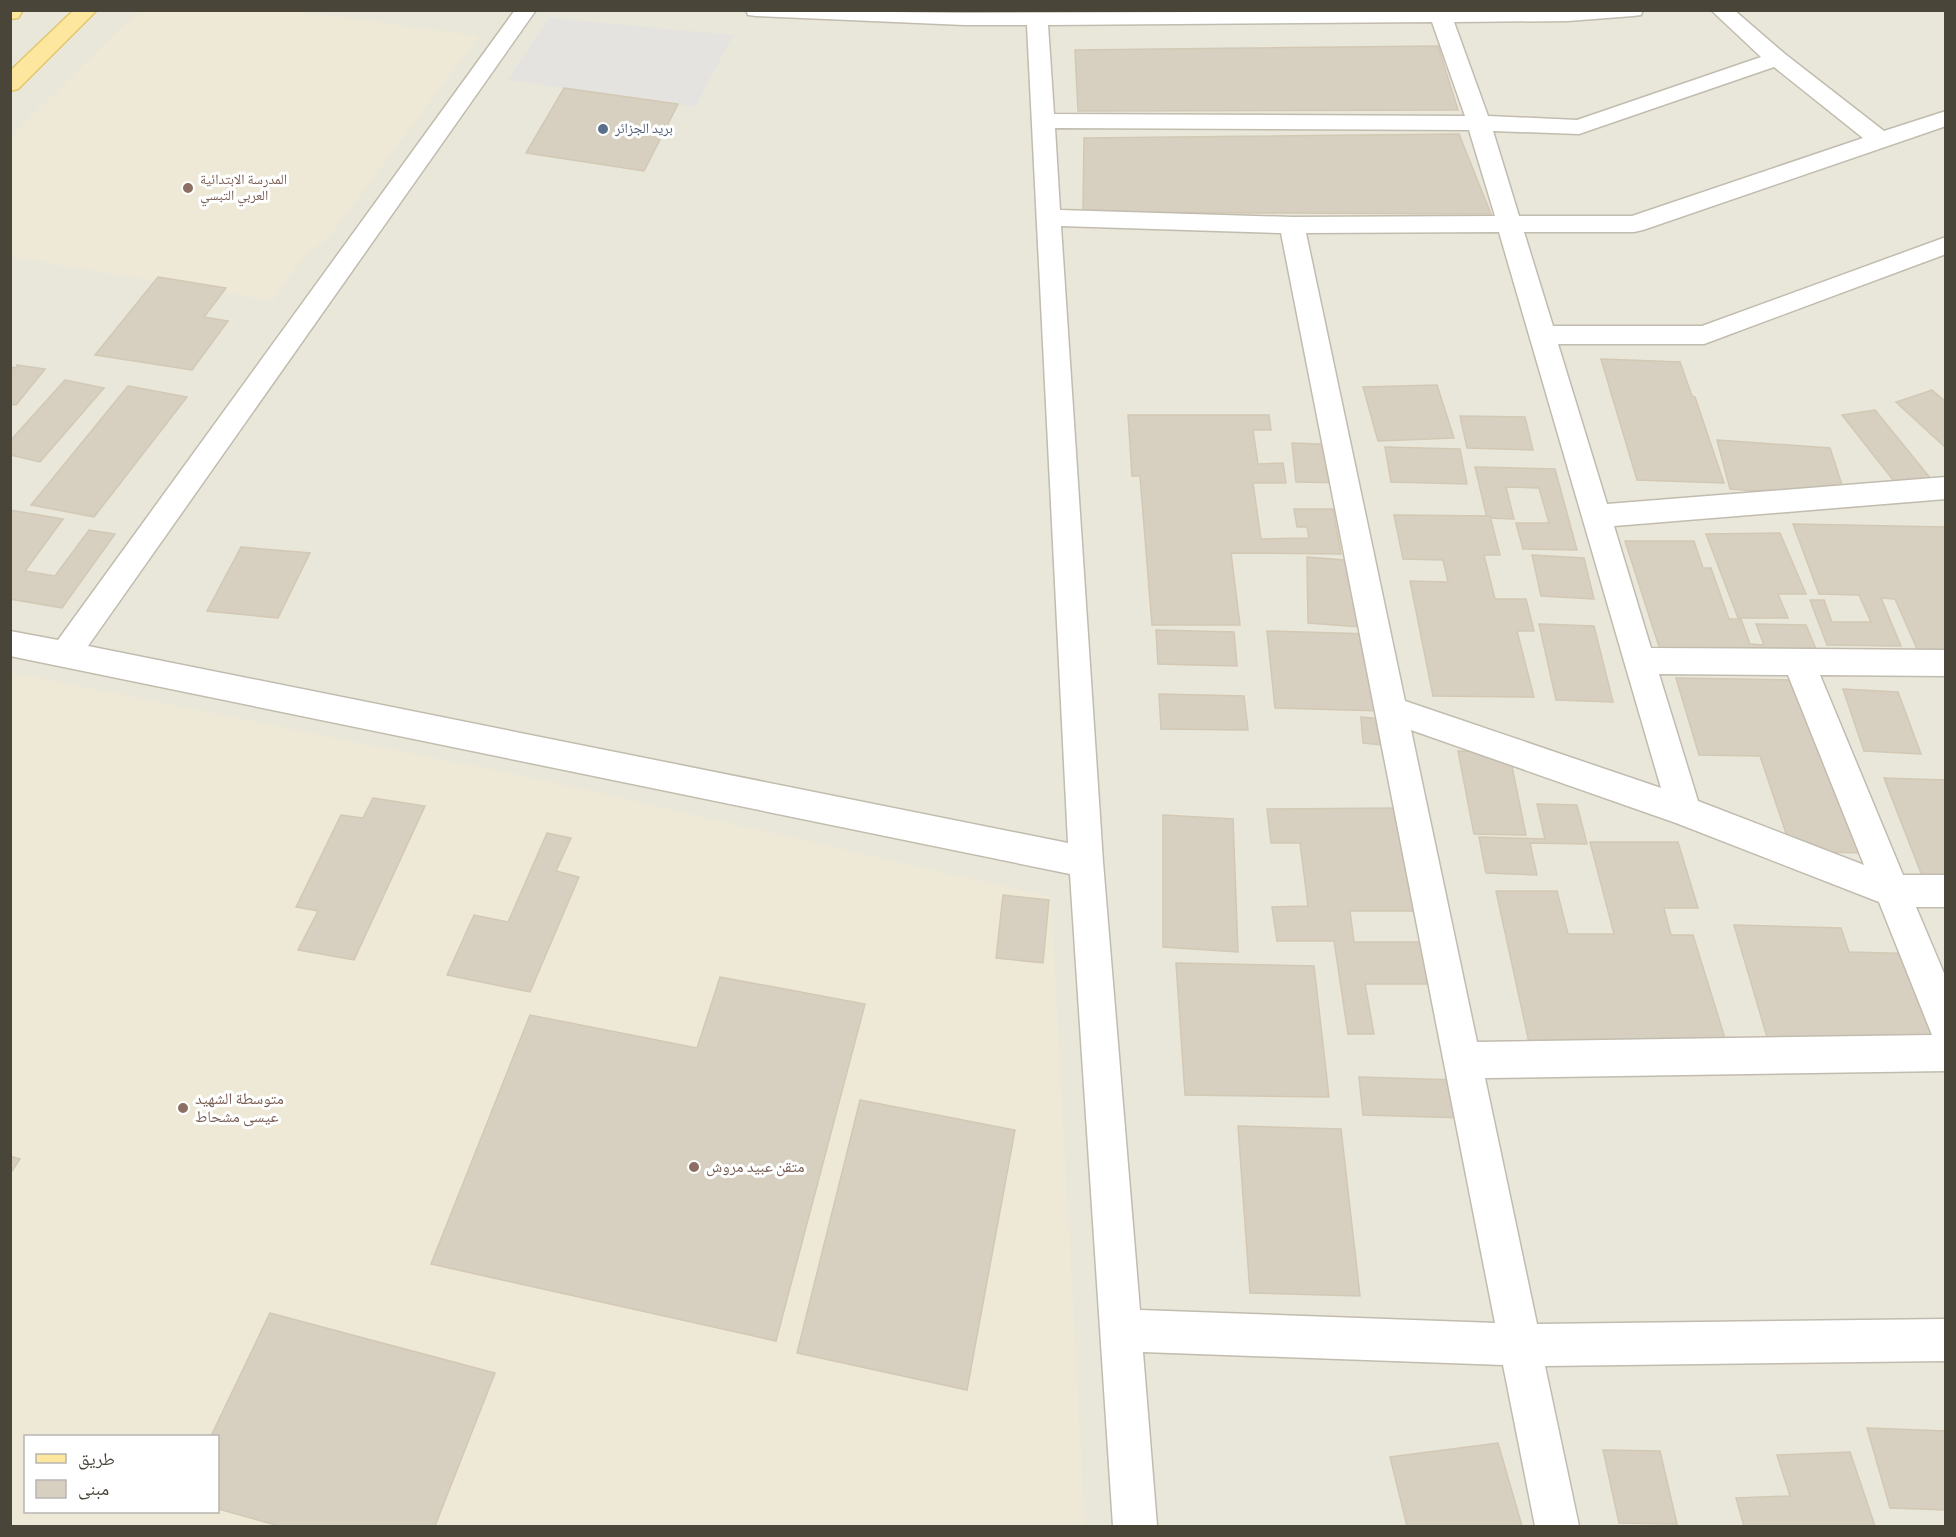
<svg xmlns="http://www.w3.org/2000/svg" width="1956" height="1537" font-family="'Source Sans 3','Noto Naskh Arabic',sans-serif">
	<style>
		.residential { fill: #e9e6da; fill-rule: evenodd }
		.education { fill: #eee9d6; fill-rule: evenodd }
		.parking { fill: #e5e3e0 }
		.building { fill: #d7d0c1; stroke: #d2c8b4; stroke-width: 1.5 }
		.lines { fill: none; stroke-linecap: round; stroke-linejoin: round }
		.minor-casing { stroke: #c1bcae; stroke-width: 3 }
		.major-casing { stroke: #e3c76c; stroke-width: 3 }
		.minor { fill: #fff; fill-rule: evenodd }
		.major { fill: #fde79e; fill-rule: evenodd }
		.service-dot { fill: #5c6f8a; stroke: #fff; stroke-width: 2 }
		.education-dot { fill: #8d6e63; stroke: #fff; stroke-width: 2 }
		.labels { text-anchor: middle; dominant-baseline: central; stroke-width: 6; stroke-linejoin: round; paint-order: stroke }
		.far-service-label { font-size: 14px; fill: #4e5e75; stroke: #fff; text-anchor: start }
		.far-education-label { font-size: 14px; fill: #785e54; stroke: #fff; text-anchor: start }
		.education-label { font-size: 16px; fill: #785e54; stroke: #fff; text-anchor: start }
	</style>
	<rect width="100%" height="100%" fill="#f6f3ec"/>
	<path class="residential" d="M10 11H1945V1526H11ZM26 1436H218V1512H26Z"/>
	<g class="education">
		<polygon points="139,11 297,11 479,36 327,240 307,252 272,301 11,257 11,136"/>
		<path d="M10 672 538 779 1051 897 1085 1526H11ZM26 1436H218V1512H26Z"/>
	</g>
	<polygon class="parking" points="549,18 733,35 695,107 508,80"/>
	<g class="building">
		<polygon points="1438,46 1458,110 1078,111 1075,50"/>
		<polygon points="564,88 678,104 644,171 526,153"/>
		<polygon points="1459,134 1491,214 1083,212 1084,138"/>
		<polygon points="158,277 226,288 204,317 228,321 192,370 95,355"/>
		<polygon points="1601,359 1680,362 1692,396 1695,397 1724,483 1637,480"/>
		<polygon points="17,365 45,369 16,405 10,404 10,367 16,368"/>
		<polygon points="65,380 104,388 40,462 10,455 10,441"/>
		<polygon points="1437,385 1454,438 1378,441 1363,387"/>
		<polygon points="128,386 187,397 94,517 31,505"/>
		<polygon points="1932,390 1946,402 1946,448 1896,402"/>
		<polygon points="1875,410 1931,479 1897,485 1842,415"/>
		<polygon points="1128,415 1269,415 1271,430 1253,430 1258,464 1283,463 1286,483 1253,483 1261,539 1309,538 1307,527 1297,527 1294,509 1333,509 1341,554 1231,553 1240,625 1152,625 1140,476 1132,476"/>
		<polygon points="1460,416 1525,417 1533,450 1467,448"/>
		<polygon points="1717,440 1830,448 1846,497 1730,489"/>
		<polygon points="1292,443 1345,445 1350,483 1296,482"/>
		<polygon points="1385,447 1460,449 1467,484 1391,482"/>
		<polygon points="1475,467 1555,469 1577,550 1523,549 1516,523 1549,523 1539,488 1506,487 1514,519 1487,518"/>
		<polygon points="10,510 63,519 25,571 55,576 89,530 115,534 62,608 10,599"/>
		<polygon points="1394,515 1490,516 1500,555 1484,555 1495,599 1526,599 1534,631 1517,631 1534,697 1433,696 1410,581 1448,582 1443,560 1403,559"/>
		<polygon points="1793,524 1946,527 1946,661 1922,660 1895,599 1881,598 1901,646 1827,645 1810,600 1824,600 1832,622 1871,622 1859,595 1819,594"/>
		<polygon points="1780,533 1806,594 1778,594 1788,618 1738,618 1706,534"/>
		<polygon points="1625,541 1694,541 1703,568 1711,568 1729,619 1741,619 1750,644 1764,645 1756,624 1806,625 1821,661 1663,659"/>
		<polygon points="241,547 310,553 278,618 207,611"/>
		<polygon points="1532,555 1584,558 1594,599 1541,596"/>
		<polygon points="1307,557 1357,561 1361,627 1308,623"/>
		<polygon points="1539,624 1594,626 1613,702 1556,700"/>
		<polygon points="1156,630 1234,632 1237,666 1158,664"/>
		<polygon points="1267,631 1371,634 1383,711 1275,708"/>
		<polygon points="1676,678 1797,680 1861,853 1792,851 1760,756 1699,755"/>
		<polygon points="1843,689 1898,692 1921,754 1864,751"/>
		<polygon points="1159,694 1244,696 1248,730 1161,729"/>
		<polygon points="1361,717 1392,720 1393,746 1363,743"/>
		<polygon points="1458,751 1509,752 1526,835 1474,834"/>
		<polygon points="1884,778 1946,780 1946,886 1926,886"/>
		<polygon points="373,798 425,806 354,960 298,950 318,911 296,907 341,815 363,818"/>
		<polygon points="1537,804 1577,805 1587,844 1530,843 1537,875 1486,873 1479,837 1545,839"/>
		<polygon points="1400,808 1421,911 1350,911 1354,942 1428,942 1437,984 1365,984 1374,1034 1348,1034 1334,941 1277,941 1272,907 1308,906 1300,843 1271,843 1267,809"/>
		<polygon points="1163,815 1233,819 1238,952 1163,947"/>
		<polygon points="547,833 571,838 556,871 579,877 530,992 447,975 474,915 508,922"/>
		<polygon points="1590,842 1678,842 1698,908 1664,908 1671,935 1693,935 1728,1048 1530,1047 1496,891 1557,891 1568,934 1614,934"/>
		<polygon points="1003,895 1049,900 1043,963 996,958"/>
		<polygon points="1734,925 1841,928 1849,952 1923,954 1943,1051 1770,1047"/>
		<polygon points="1176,963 1314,966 1329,1097 1185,1095"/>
		<polygon points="720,977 865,1004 776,1341 431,1264 530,1015 697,1048"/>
		<polygon points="1359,1077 1458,1080 1465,1118 1363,1115"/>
		<polygon points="860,1100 1015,1130 967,1390 797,1353"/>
		<polygon points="1238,1126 1341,1129 1360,1296 1250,1293"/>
		<polygon points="10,1156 20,1159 10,1174"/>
		<polygon points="270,1313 495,1373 435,1526 279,1526 218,1509 218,1436 211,1436"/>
		<polygon points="1867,1428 1946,1431 1946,1510 1890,1508"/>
		<polygon points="1498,1443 1522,1526 1407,1526 1390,1457"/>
		<polygon points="1603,1450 1660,1451 1677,1524 1619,1523"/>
		<polygon points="1850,1452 1875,1526 1744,1526 1736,1498 1790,1496 1777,1455"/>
	</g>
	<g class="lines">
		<g class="minor-casing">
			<path id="minor" d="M515 10H536L88 646 1068 843 1027 25H964L756 16 748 15 746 10 964 13 1643 10 1641 15 1633 16 1568 21 1454 22 1488 116 1577 120 1761 57 1711 10H1734L1785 54 1884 131 1946 111V126L1643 230 1634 232H1524L1553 326H1702L1946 237V254L1704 344H1558L1607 504 1946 477V499L1614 526 1651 648 1946 650V676L1820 675 1903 875H1946V907H1916L1946 978V1071L1485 1078 1537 1324 1946 1319V1361L1545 1366 1579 1526H1535L1503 1365 1143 1352 1157 1526H1113L1070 874 10 656V631L58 640ZM1432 22 1465 116 1054 114 1048 25ZM1774 67 1863 138 1632 216H1519L1493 131 1579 134ZM1055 128 1469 130 1495 216 1292 217 1060 210ZM1061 226 1281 233 1495 1323 1140 1310 1103 862ZM1499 232 1661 788 1405 701 1306 233ZM1659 674 1788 675 1864 865 1698 801ZM1411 730 1676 823 1879 902 1932 1035 1477 1042Z"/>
		</g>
		<g class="major-casing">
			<g id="major">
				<polygon points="10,10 23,10 18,18 10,19"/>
				<polygon points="74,10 97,10 18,89 10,91 10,71"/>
			</g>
		</g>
		<use href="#minor" class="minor"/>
		<use href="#major" class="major"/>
	</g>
	<circle class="service-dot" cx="603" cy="129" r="6"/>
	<g class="education-dot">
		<circle cx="188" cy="188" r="6"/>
		<circle cx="183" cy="1108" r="6"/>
		<circle cx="694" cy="1167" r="6"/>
	</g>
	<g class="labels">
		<g class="far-service-label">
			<text x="615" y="129">بريد الجزائر</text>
		</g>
		<g class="far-education-label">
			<text x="200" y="180">المدرسة الابتدائية<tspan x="200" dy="16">العربي التبسي</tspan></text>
		</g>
		<g class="education-label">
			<text x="195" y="1099">متوسطة الشهيد<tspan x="195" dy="18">عيسى مشحاط</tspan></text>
			<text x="706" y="1167">متقن عبيد مروش</text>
		</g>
	</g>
	<rect width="1956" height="1537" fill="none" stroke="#4a4539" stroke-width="24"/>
	<rect x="24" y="1435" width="195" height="78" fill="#ffffff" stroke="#b7b5b0" stroke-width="1.5"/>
	<rect x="36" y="1454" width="30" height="9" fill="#fde79e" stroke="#b7b5b0" stroke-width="1.5"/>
	<text x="78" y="1465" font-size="18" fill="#4a4539">طريق</text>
	<rect x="36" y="1480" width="30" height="18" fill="#d7d0c1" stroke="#b7b5b0" stroke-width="1.5"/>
	<text x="78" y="1495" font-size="18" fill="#4a4539">مبنى</text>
</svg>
